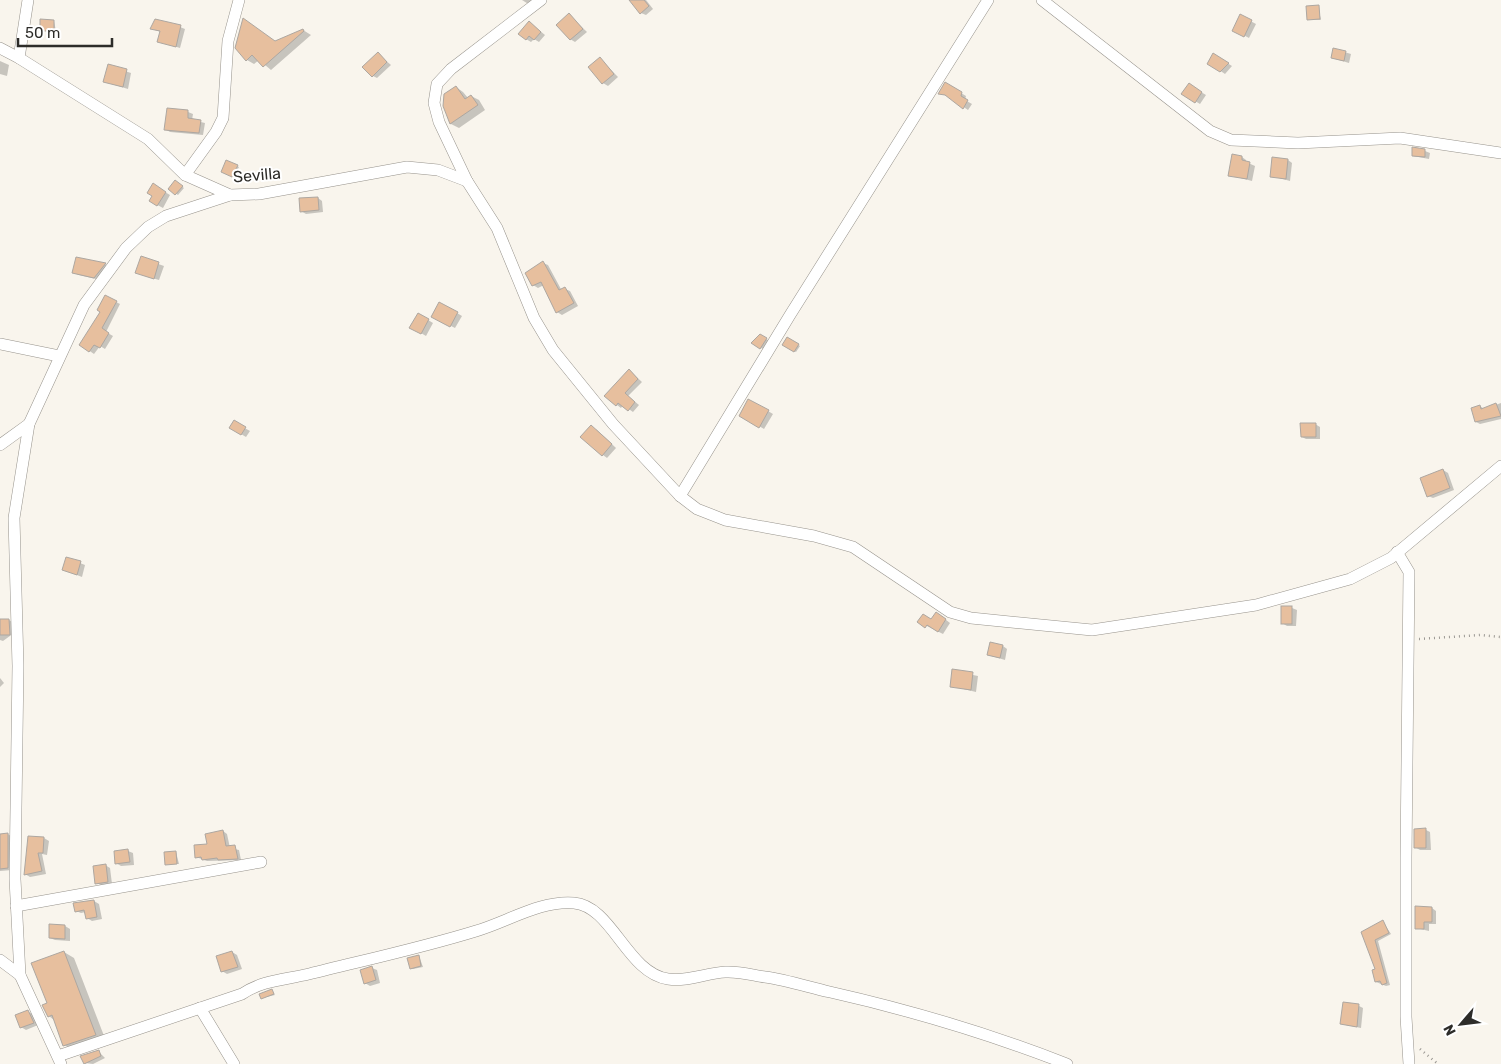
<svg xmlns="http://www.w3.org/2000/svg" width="1501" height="1064" font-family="Rubik,sans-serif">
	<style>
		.shadow { fill: #0003 }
		.building { fill: #e7bf9e; stroke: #ada7a1 }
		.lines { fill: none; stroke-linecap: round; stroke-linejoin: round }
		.street-casing { stroke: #97938c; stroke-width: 12 }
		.path { stroke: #9b9893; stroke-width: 2.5; stroke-dasharray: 1 4; stroke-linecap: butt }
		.street { stroke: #fff; stroke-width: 11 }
		.labels { text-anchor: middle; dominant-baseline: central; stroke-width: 4; stroke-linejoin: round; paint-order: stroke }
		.street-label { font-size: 16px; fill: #2d2c29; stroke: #fff }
	</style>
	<rect width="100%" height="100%" fill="#f9f5ed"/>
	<g class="shadow">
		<polygon points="522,0 536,0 530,5"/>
		<polygon points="636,0 646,0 653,9 646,15 641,13"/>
		<polygon points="1318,7 1321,20 1308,19"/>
		<polygon points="569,15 587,32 575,42 570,39"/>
		<polygon points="1241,16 1256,24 1249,38 1234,30"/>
		<polygon points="54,21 56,31 43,31"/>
		<polygon points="534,26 545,35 539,42 534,39 531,42 526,39"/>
		<polygon points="180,27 185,29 180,48 158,41 161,32 152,29"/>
		<polygon points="303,30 311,35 271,70 259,60 254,64 247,60 236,48 276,42"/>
		<polygon points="1334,49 1351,54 1349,63 1332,58"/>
		<polygon points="378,54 391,65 377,78 373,76"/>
		<polygon points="1214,55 1232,66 1225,74 1209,63"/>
		<polygon points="600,59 618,77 608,86 603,83"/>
		<polygon points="0,61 9,65 7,76 0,74"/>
		<polygon points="109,66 131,73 128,89 105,82"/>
		<polygon points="946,84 966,96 965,100 972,104 968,110 949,97 940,93"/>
		<polygon points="1189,85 1206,95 1200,104 1183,94"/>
		<polygon points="456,87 463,92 468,98 471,96 479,100 485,110 459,128 451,124 444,105"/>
		<polygon points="188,112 193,114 192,120 205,123 203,135 170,132 165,129"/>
		<polygon points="1425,151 1430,153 1429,159 1413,156"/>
		<polygon points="1242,157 1246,160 1246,162 1255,166 1252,181 1229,175"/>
		<polygon points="1288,160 1292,163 1290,181 1272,176"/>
		<polygon points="227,161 239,167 234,177 222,171"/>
		<polygon points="177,183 184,188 178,195 169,189"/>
		<polygon points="153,185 170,195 163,208 150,201 153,195"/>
		<polygon points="318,198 322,201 323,212 306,214 301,211"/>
		<polygon points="77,258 105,264 109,267 100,280 79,275 74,273"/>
		<polygon points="141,258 164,266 159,280 142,275"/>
		<polygon points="543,263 548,265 562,291 565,289 570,291 578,306 562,315 557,312 544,285 538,288 533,285"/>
		<polygon points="116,302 120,304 106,332 113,336 105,349 100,346 94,354 81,345"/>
		<polygon points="440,303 462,316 455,328 433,317"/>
		<polygon points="418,314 433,323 426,336 411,327"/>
		<polygon points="760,335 771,342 766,351 753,343"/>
		<polygon points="787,338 800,346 796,352 783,345"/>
		<polygon points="629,370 642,382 628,396 639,405 633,412 623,405 621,408 617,405 606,396"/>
		<polygon points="749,400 773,414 764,429 740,415"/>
		<polygon points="1501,403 1501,419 1480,424 1476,422 1480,406 1484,409"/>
		<polygon points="234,422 250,431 246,437 231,428"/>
		<polygon points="1315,424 1320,427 1320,439 1306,439 1302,437"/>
		<polygon points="596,429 616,448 607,458 603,455"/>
		<polygon points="1443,470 1448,473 1454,490 1433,498 1428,496"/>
		<polygon points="67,558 85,565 82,577 64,570"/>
		<polygon points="1292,608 1297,610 1296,626 1287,626 1282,623"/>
		<polygon points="941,616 950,623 943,634 919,622"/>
		<polygon points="0,620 9,620 14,623 14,633 3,641 0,640"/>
		<polygon points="1003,646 1007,649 1005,660 988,655"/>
		<polygon points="953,671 978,676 976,692 951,686"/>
		<polygon points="0,678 4,683 0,687"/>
		<polygon points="1426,830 1430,832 1431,850 1420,850 1415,847"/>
		<polygon points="223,831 227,834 230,848 239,850 241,860 207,861 196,857"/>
		<polygon points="8,834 12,837 12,870 0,871 0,835"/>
		<polygon points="44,838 49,841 47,855 42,854 46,874 30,877 25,874"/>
		<polygon points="128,851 133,853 134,865 121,866 116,863"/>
		<polygon points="176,852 179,864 166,864 165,853"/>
		<polygon points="105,865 110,868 112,884 101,885 96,883"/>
		<polygon points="94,901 99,904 102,919 92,921 87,918 86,912 81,913 76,911"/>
		<polygon points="1432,908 1436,911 1436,924 1429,924 1429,931 1416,928"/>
		<polygon points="1383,922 1391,934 1378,941 1390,985 1386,986 1376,982 1377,970 1362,932"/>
		<polygon points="50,926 65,926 70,929 70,941 55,940 50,938"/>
		<polygon points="64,952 74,958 106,1041 75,1051 64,1045 54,1020 49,1016 48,1003"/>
		<polygon points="232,952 237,955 242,969 227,974 222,971"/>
		<polygon points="419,956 423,967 413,969 411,968"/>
		<polygon points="372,968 377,970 380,983 370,986 365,983"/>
		<polygon points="272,991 275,995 262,998"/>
		<polygon points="1359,1006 1363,1008 1361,1028 1341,1024"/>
		<polygon points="28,1012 33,1014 38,1025 26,1030 21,1027"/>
		<polygon points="99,1052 105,1058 93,1064 85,1063"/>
	</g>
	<g class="building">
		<polygon points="629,0 644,0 649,6 640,14"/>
		<polygon points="1319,5 1320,19 1307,20 1306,6"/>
		<polygon points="569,13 583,29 570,40 556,25"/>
		<polygon points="1240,14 1252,20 1244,37 1232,31"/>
		<polygon points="243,18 275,41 303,29 304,31 263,67 252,55 246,61 235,48"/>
		<polygon points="40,19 54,20 54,31 40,31"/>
		<polygon points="155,19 181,25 176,47 157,42 160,31 150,29"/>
		<polygon points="529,21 541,32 534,40 529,36 526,40 518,34"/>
		<polygon points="1333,48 1346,51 1344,61 1331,58"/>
		<polygon points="378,52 387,62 372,77 362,67"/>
		<polygon points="1213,53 1229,63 1220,72 1207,64"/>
		<polygon points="600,57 614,74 602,84 588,67"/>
		<polygon points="108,64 127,69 123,87 103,82"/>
		<polygon points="945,82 962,92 961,96 968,100 963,109 945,95 938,94"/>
		<polygon points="1189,83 1202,92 1195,103 1181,94"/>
		<polygon points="456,86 465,99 471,95 478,105 450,124 443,106 444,94"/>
		<polygon points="167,108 188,110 188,118 201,120 199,133 164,130"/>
		<polygon points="1412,147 1425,149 1425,157 1412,156"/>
		<polygon points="1232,154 1242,156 1242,160 1250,162 1247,179 1228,176"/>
		<polygon points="1272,157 1288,159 1286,179 1270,177"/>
		<polygon points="226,160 238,165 232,177 221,172"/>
		<polygon points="175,180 183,186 175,195 168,189"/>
		<polygon points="153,183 166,192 157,206 149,201 152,196 147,193"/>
		<polygon points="318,197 319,210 300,212 299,198"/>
		<polygon points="141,256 159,262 154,279 135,273"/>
		<polygon points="76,257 106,263 94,278 72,273"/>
		<polygon points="543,261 559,290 565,287 574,303 556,313 541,282 532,286 525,273"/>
		<polygon points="105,295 117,301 102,328 109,333 100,348 94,345 89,352 79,345 100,312 97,310"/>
		<polygon points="439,302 458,312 450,327 431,317"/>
		<polygon points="418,313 429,319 421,334 409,328"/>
		<polygon points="760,334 767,338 760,349 751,343"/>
		<polygon points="787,337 799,344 794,352 782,345"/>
		<polygon points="629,369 638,379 625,393 635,402 628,411 618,403 616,406 604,396"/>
		<polygon points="748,399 769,410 759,428 739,416"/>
		<polygon points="1496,403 1501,416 1475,422 1471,408 1480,405 1481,409"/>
		<polygon points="234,420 246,427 241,435 229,428"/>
		<polygon points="1300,423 1316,423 1316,437 1301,437"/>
		<polygon points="591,425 612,444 602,456 580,437"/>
		<polygon points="1443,469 1450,488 1427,497 1420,478"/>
		<polygon points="66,557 81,561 77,575 62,570"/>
		<rect x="1281" y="606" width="11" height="18"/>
		<polygon points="936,612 946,619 938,632 927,625 925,628 917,622 923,614 931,619"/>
		<polygon points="0,619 9,619 10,635 0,635"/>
		<polygon points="990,642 1003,645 1000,658 987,655"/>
		<polygon points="952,669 973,672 971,690 950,687"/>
		<polygon points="1426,828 1426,848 1414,848 1414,829"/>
		<polygon points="223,830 226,846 235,845 238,859 218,860 217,858 202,860 201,857 195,858 194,845 207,844 205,834"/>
		<polygon points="8,833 8,868 0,869 0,834"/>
		<polygon points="28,836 44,837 43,853 38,853 42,871 24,875"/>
		<polygon points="128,849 130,862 115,864 114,851"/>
		<polygon points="176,851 177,864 165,865 164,852"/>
		<polygon points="106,864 108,882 95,884 93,866"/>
		<polygon points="94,900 97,917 86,919 84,910 75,912 73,903"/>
		<polygon points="1415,906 1432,907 1432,922 1424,922 1424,929 1415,929"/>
		<polygon points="1383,920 1389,933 1375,940 1387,983 1382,985 1380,981 1375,982 1372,970 1375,969 1361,932"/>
		<polygon points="49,924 65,925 65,939 49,938"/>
		<polygon points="64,951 96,1035 63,1046 52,1015 48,1017 42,1005 47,1003 31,963"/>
		<polygon points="232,951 238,967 221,972 216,956"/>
		<polygon points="419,955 421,966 410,969 407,958"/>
		<polygon points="372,966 376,980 364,984 360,970"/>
		<polygon points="272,989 274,994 261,999 259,994"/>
		<polygon points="1343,1002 1359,1004 1357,1027 1340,1024"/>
		<polygon points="28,1010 34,1023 20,1028 15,1015"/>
		<polygon points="99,1050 101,1056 84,1064 80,1056"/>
	</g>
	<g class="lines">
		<g class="street-casing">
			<g id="street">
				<polyline points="541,0 451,69 437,84 434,103 439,122 467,181 497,228 534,318 553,350 613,424 680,496 697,509 725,520 814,536 853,547 950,612 971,618 1092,630 1256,605 1350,579 1391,558 1501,466"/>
				<polyline points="1042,0 1210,131 1231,140 1298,143 1400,138 1501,153"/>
				<polyline points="0,48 19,58 148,139 185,175 230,195 259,194 407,167 438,170 467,181"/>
				<polyline points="19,58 28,0"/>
				<polyline points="185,175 216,132 223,118 228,41 239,0"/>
				<polyline points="0,344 59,356"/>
				<polyline points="0,445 29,424"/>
				<polyline points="680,496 790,315 988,0"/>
				<polyline points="1397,552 1409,572 1406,858 1406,1017 1409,1064"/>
				<polyline points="16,906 261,862"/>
				<polyline points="0,960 20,975"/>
				<polyline points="200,1008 234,1064"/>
				<path d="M58 1056 242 994C263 980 284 980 309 974 365 960 421 948 476 931 507 922 541 900 574 903 612 906 627 973 668 979 687 982 707 973 725 972 738 971 752 975 765 977 787 980 808 987 830 992 910 1010 990 1034 1067 1064"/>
				<polyline points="61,1064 20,975 15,879 18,666 14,518 29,424 84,305 126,248 148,227 166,216 230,195"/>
			</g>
		</g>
		<g class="path">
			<polyline points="1419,639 1480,635 1501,637"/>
			<polyline points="1420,1049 1438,1064"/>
		</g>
		<use href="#street" class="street"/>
	</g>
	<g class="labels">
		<g class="street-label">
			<text transform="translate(257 175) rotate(-5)">Sevilla</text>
		</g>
	</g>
	<g transform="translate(1461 1024) rotate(242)" stroke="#ffffff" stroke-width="4" paint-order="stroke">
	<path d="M0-4L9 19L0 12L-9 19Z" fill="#2d2c29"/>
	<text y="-8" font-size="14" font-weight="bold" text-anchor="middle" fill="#2d2c29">N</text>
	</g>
	<path d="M18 38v8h94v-8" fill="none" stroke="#2d2c29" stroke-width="2.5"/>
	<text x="25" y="38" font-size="15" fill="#2d2c29" stroke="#ffffff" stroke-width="4" paint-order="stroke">50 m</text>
</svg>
